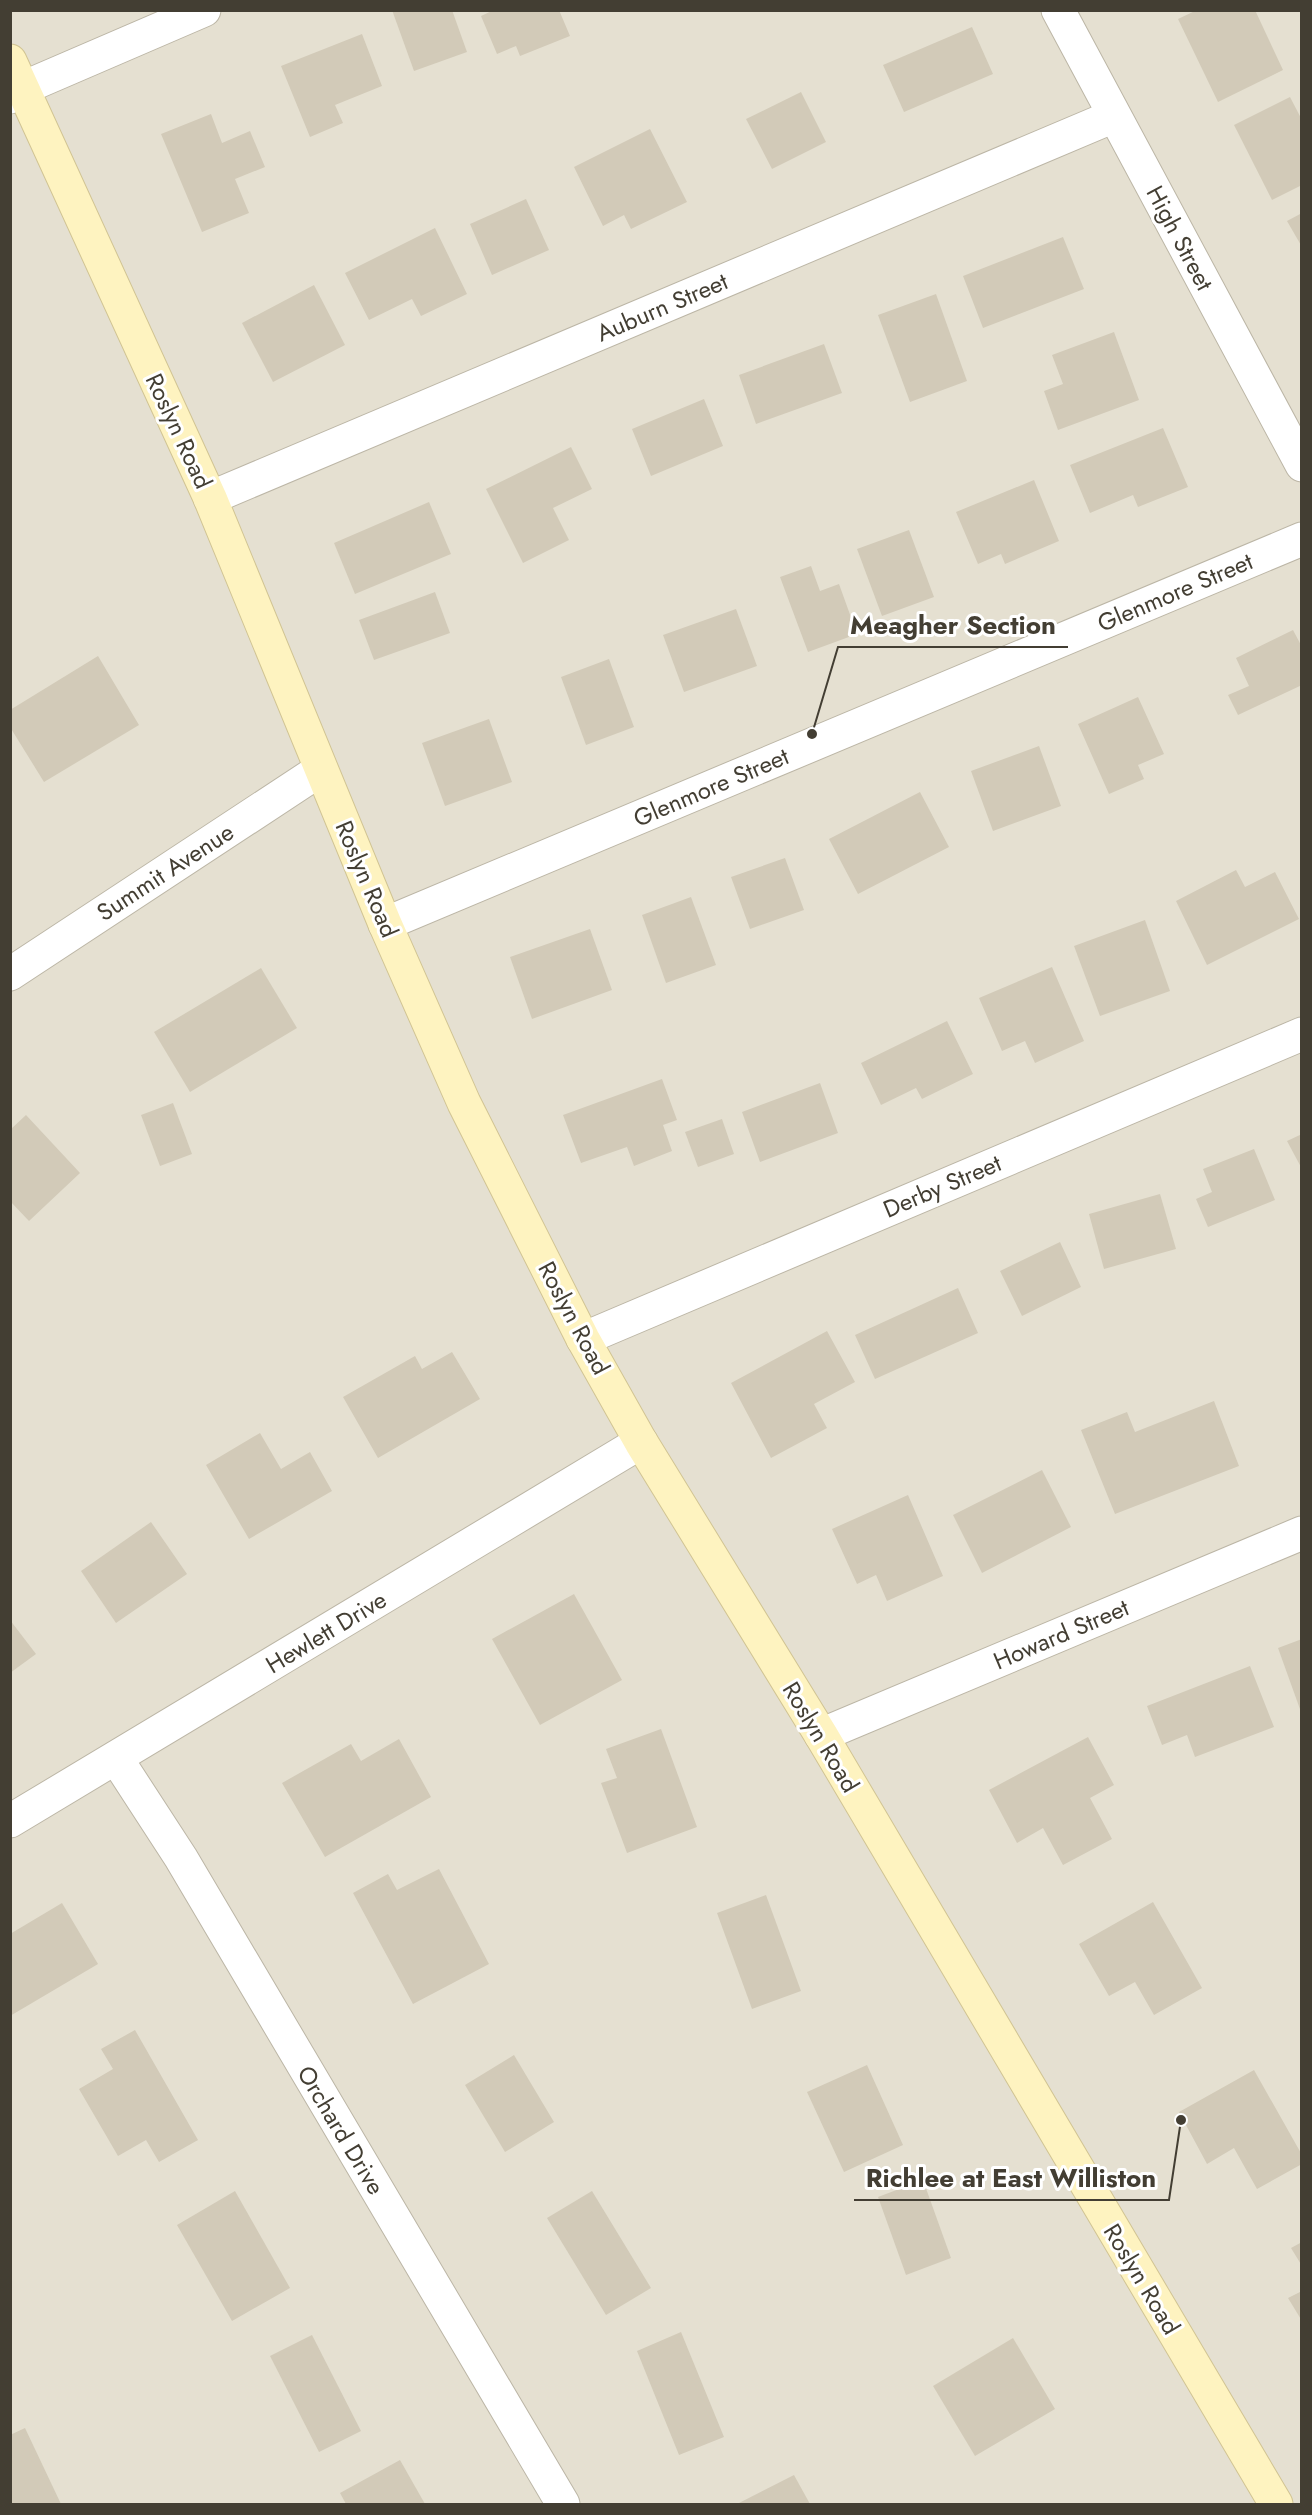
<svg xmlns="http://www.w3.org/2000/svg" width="1312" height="2515" font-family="Jost,sans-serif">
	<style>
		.residential { fill: #e5e0d1 }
		.building { fill: #d2cab8 }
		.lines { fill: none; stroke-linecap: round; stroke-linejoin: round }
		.street-casing { stroke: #bcb6a6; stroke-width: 35 }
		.secondary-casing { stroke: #d1c493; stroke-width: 35 }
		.street { stroke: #fff; stroke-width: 33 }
		.secondary { stroke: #fef3c0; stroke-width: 33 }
		.labels { text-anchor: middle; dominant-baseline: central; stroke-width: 6; stroke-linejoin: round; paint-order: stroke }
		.street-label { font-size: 24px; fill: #433e33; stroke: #fff }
		.leader { fill: none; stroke: #433e33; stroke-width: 2 }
		.callout-dot { fill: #433e33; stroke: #fff; stroke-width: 2 }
		.callout-label { font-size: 26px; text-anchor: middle; font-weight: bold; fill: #433e33; stroke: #fff; stroke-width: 6; stroke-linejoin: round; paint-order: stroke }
	</style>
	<rect width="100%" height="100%" fill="#f1eee3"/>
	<rect class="residential" x="11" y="11" width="1290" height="2493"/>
	<g class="building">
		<polygon points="392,10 452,10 467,52 414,71"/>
		<polygon points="494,10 559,10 570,36 520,56 516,46 497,54 481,16"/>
		<polygon points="1197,10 1255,10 1283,70 1218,102 1178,19"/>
		<polygon points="972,27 993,74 904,112 883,65"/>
		<polygon points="362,34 382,86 335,105 343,123 310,137 281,66"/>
		<polygon points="801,92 826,142 772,169 746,119"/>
		<polygon points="1290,97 1302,120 1302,185 1272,200 1234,125"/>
		<polygon points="211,114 222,143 250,131 265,167 235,179 249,213 202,232 161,134"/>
		<polygon points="650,129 687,202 631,229 624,215 603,226 574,167"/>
		<polygon points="526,199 549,250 492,275 470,224"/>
		<polygon points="1302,213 1302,247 1287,221"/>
		<polygon points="435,228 467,294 421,316 412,299 369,320 345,273"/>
		<polygon points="1063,237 1084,289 983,328 963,276"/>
		<polygon points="314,285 345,345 273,382 242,323"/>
		<polygon points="936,294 967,381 910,402 878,315"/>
		<polygon points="1114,332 1139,400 1058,430 1044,391 1063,384 1052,355"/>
		<polygon points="824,344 842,393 756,424 739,375"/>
		<polygon points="704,399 723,446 651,476 632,429"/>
		<polygon points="1163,428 1188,487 1138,507 1133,495 1090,513 1070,465"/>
		<polygon points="571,447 592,489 553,508 569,540 523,563 486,489"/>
		<polygon points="1034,480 1059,541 1005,564 1001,554 978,564 956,512"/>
		<polygon points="429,502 451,554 355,594 334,543"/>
		<polygon points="909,530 934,597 882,616 857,549"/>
		<polygon points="811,566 820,591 839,584 857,634 808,652 780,577"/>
		<polygon points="435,592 450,633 374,660 359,620"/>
		<polygon points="736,609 757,666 684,692 663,635"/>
		<polygon points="1293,630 1302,647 1302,685 1238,715 1228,695 1249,686 1236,658"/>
		<polygon points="98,656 139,725 44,782 10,727 10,710"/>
		<polygon points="609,659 634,727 586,745 561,677"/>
		<polygon points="1138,697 1164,754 1138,765 1144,779 1109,794 1078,724"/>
		<polygon points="489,719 512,782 445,806 422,743"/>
		<polygon points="1039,746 1061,806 993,831 971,771"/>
		<polygon points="920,792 949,847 858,894 829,839"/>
		<polygon points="785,858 804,910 750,929 731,877"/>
		<polygon points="1236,870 1245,887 1275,872 1299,919 1207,965 1176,901"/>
		<polygon points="691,897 716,965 666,983 642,915"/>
		<polygon points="1145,920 1170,991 1100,1016 1074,946"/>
		<polygon points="590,929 612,990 532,1019 510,957"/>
		<polygon points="1052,967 1084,1041 1035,1063 1025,1041 1002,1051 979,998"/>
		<polygon points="261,968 297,1028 190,1092 154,1032"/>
		<polygon points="947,1021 973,1074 922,1099 916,1088 881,1105 861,1063"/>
		<polygon points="662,1079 677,1120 663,1125 672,1151 634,1166 627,1147 581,1163 563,1115"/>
		<polygon points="820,1083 838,1133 760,1162 742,1112"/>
		<polygon points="173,1103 192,1154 160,1166 141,1115"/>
		<polygon points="26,1115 80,1173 29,1221 10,1201 10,1130"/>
		<polygon points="722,1119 734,1154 698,1167 685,1132"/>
		<polygon points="1302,1134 1302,1169 1287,1141"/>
		<polygon points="1254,1149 1275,1200 1208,1227 1196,1199 1212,1192 1203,1169"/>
		<polygon points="1160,1194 1176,1249 1104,1269 1089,1214"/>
		<polygon points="1060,1242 1081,1287 1022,1316 1000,1271"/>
		<polygon points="958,1288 978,1333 875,1379 855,1335"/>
		<polygon points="827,1331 855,1382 814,1404 827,1428 771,1458 731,1383"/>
		<polygon points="452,1352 480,1399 378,1458 343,1397 415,1356 422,1369"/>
		<polygon points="1214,1401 1239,1466 1115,1514 1081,1430 1127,1412 1135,1432"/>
		<polygon points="260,1433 281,1469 310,1452 332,1491 249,1539 206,1465"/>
		<polygon points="1042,1470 1071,1527 982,1573 953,1515"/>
		<polygon points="908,1495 943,1576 887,1601 876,1575 857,1584 832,1529"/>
		<polygon points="151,1522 187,1574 116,1623 81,1571"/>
		<polygon points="574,1594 622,1680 540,1725 492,1639"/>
		<polygon points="10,1620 36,1654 10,1673"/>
		<polygon points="1302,1639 1302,1712 1301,1712 1278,1648"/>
		<polygon points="1250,1666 1274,1727 1195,1757 1187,1735 1162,1745 1147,1706"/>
		<polygon points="661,1729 697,1827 627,1853 601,1783 617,1778 606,1749"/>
		<polygon points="1088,1737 1114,1785 1090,1798 1112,1839 1063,1865 1043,1828 1017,1843 989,1790"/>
		<polygon points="399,1739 431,1797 325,1857 282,1783 351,1744 361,1761"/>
		<polygon points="439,1869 489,1964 413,2004 353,1893 388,1874 397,1890"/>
		<polygon points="766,1895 801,1991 752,2009 717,1913"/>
		<polygon points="1153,1902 1202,1988 1154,2015 1135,1982 1109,1996 1079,1944"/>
		<polygon points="62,1903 98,1964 10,2016 10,1934"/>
		<polygon points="135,2030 198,2140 159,2162 146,2140 118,2156 79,2089 113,2069 101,2049"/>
		<polygon points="514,2055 554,2122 505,2152 465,2085"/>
		<polygon points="867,2065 903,2145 844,2172 807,2092"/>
		<polygon points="1254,2070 1302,2155 1302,2164 1257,2189 1234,2148 1207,2164 1179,2112"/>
		<polygon points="923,2180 951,2258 906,2275 878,2197"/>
		<polygon points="235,2191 290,2288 232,2321 177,2225"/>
		<polygon points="592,2191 651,2288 606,2315 547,2218"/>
		<polygon points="1302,2242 1302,2266 1291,2248"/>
		<polygon points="1302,2291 1302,2321 1288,2298"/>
		<polygon points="681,2332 724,2437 679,2455 637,2351"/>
		<polygon points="312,2335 361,2431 319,2452 270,2356"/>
		<polygon points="1013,2338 1055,2409 975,2456 933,2386"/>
		<polygon points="25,2428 61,2504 10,2504 10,2435"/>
		<polygon points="400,2460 425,2504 346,2504 340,2493"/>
		<polygon points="794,2475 810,2504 737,2504"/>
	</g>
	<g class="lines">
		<g class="street-casing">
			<g id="street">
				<polyline points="1058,10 1302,465"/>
				<polyline points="10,97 23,88 204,10"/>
				<polyline points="210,498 1114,116"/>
				<polyline points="385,924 1302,539"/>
				<polyline points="10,974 320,770"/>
				<polyline points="583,1339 1302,1034"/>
				<polyline points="821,1735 1302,1533"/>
				<polyline points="116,1758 181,1858 563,2504"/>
				<polyline points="10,1821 641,1442"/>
			</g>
		</g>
		<g class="secondary-casing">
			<polyline id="secondary" points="10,61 210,498 385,924 464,1103 583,1339 641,1442 821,1735 1276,2504"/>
		</g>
		<use href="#street" class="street"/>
		<use href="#secondary" class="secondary"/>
	</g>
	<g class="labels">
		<g class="street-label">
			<text transform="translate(1180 238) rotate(62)">High Street</text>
			<text transform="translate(662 307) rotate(-23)">Auburn Street</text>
			<text transform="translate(179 431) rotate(65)">Roslyn Road</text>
			<text transform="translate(1175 592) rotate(-23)">Glenmore Street</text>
			<text transform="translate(711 787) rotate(-23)">Glenmore Street</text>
			<text transform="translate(165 872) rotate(-33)">Summit Avenue</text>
			<text transform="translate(367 879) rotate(67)">Roslyn Road</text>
			<text transform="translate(942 1186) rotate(-23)">Derby Street</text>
			<text transform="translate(574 1318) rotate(62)">Roslyn Road</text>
			<text transform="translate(326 1632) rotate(-31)">Hewlett Drive</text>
			<text transform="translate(1061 1634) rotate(-23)">Howard Street</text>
			<text transform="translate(821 1737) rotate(59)">Roslyn Road</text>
			<text transform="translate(341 2130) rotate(59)">Orchard Drive</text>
			<text transform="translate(1142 2279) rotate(59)">Roslyn Road</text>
		</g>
	</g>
	<path class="leader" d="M812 734L838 647H1068M1181 2120L1169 2200H854"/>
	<g class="callout-dot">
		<circle cx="812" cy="734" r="6"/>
		<circle cx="1181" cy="2120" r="6"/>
	</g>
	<g class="callout-label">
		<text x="953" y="634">Meagher Section</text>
		<text x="1011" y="2187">Richlee at East Williston</text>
	</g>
	<rect width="1312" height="2515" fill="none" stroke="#433e33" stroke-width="24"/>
</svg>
